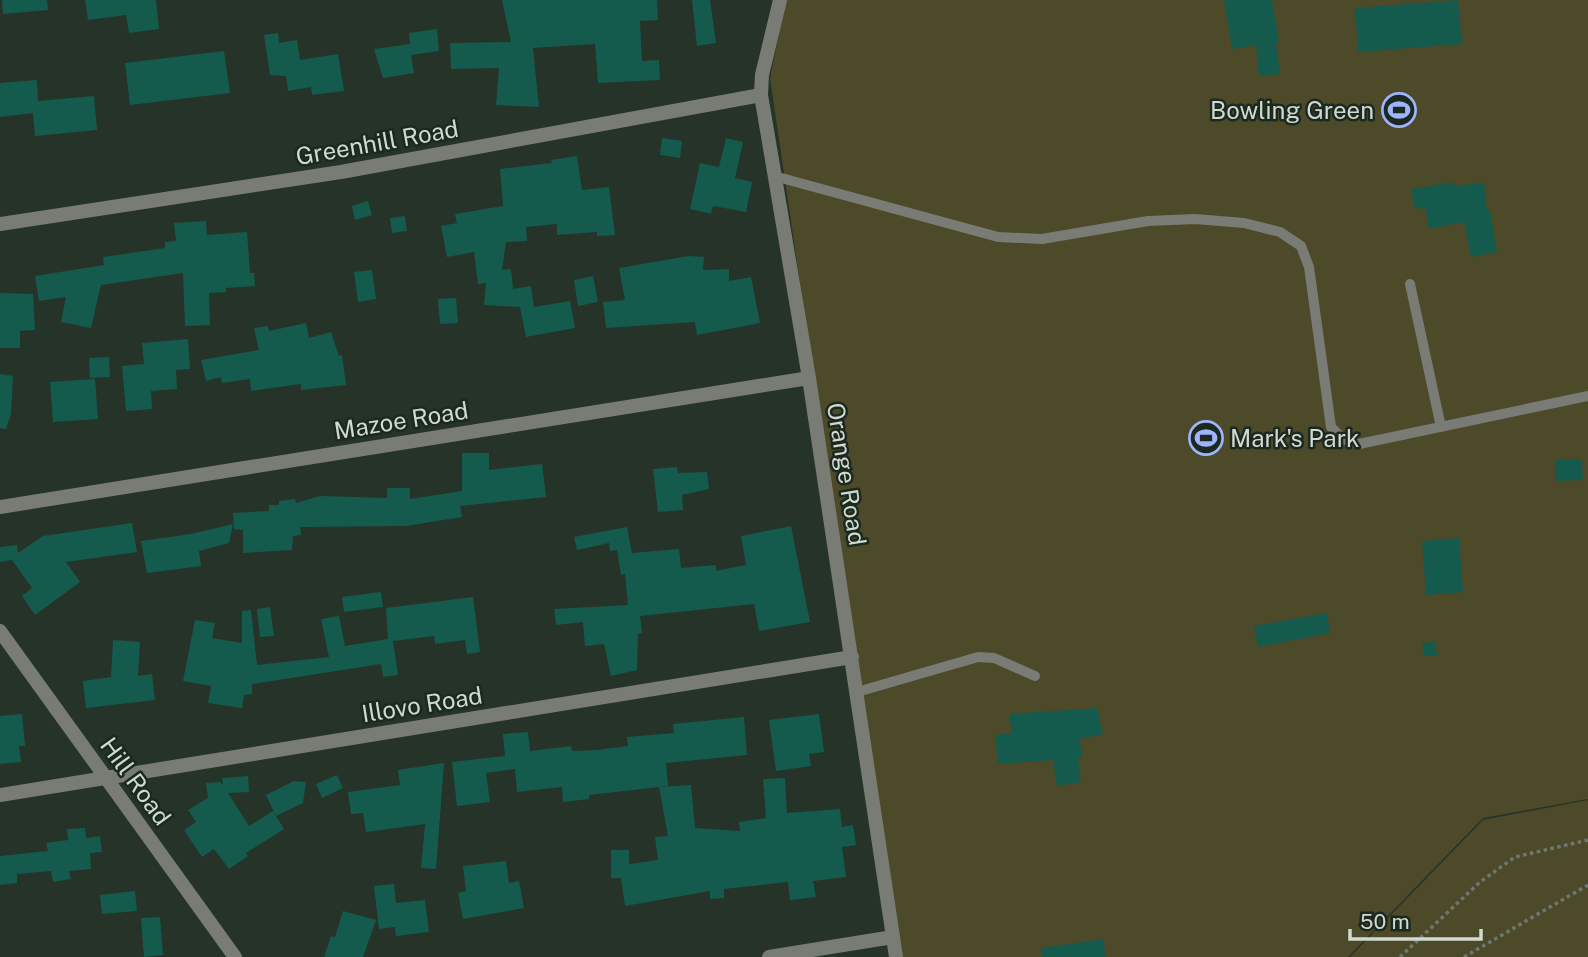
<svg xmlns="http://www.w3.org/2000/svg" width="1588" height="957" font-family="'Public Sans',sans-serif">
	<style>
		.green { fill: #4d4a29 }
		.building { fill: #155b4d }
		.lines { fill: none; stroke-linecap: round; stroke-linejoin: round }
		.path { stroke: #6d7970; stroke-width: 3.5; stroke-dasharray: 3.5 3.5; stroke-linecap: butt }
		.service { stroke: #797c75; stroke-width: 10 }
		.minor { stroke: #797c75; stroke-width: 14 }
		.labels { text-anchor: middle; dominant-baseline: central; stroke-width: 5; stroke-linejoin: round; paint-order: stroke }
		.poi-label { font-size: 24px; fill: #d0d9d2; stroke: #1b291f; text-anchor: end }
		.street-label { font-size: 24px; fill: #d0d9d2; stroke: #1b291f }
	</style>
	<rect width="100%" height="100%" fill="#253328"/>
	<g class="green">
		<polygon points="786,0 1588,0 1588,799 1483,818 1348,957 899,957 770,78"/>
		<polygon points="1588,800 1588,957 1350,957 1483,820"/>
	</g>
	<g class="building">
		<polygon points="2,0 47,0 48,10 3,14"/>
		<polygon points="85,0 156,0 159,29 129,33 126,15 88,20"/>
		<polygon points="502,0 657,0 658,20 640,21 642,61 659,60 660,80 598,83 595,44 533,48 539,107 496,105 499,68 451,69 450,43 511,42"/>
		<polygon points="692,0 710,0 716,43 697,46"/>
		<polygon points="1224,0 1272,0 1279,41 1276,42 1280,74 1259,76 1256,45 1232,49"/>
		<polygon points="1458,0 1462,44 1358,52 1355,8"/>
		<polygon points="437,29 439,51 411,55 414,73 383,78 374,49 410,44 411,53 409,33"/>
		<polygon points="278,33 279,43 297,40 300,60 338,54 344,91 312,95 311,87 288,91 286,76 270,75 264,35"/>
		<polygon points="224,51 230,93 130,105 125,63"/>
		<polygon points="37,80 38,101 94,96 97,130 35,136 33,113 0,117 0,83"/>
		<polygon points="662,138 682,141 680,158 660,155"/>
		<polygon points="726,138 743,142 735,178 752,182 746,212 713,206 711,214 690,209 700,163 719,167"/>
		<polygon points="577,156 582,190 609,187 615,235 597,236 597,232 557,235 557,224 526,227 527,241 506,242 502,270 511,269 513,289 531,286 534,307 570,301 575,328 526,337 520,307 484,305 486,283 478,284 474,252 447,257 441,226 457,223 455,214 503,206 500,169 552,163 551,160"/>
		<polygon points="1454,182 1455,186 1484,183 1487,211 1490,210 1497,252 1471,257 1464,222 1429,229 1425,208 1415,209 1411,189"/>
		<polygon points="368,201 372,215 355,220 352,206"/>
		<polygon points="405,216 407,231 392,233 390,218"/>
		<polygon points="206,221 207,235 247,232 250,273 254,273 255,286 226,288 226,292 209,293 210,325 185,326 183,273 101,285 91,328 61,322 66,297 39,301 35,276 104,265 103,257 165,248 165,242 176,241 174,223"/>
		<polygon points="689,256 704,257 703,270 729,269 729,281 751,277 760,323 697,335 695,322 606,328 603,302 625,300 619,268"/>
		<polygon points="372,270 376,299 358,302 354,272"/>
		<polygon points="593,276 598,302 578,306 574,280"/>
		<polygon points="0,293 33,294 35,330 20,331 20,348 0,348"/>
		<polygon points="456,298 458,323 440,324 438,299"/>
		<polygon points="306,323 309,338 331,332 339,356 342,355 346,385 301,390 301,384 251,391 250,379 222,383 221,377 206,381 201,360 259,350 254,328 268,326 269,331"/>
		<polygon points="188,339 190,369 176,370 177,389 151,391 152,409 126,411 122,366 144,364 142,343"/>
		<polygon points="109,357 110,377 90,378 89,358"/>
		<polygon points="0,374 13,376 11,414 6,429 0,428"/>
		<polygon points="95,379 98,419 53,422 50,382"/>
		<polygon points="462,453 489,453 489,470 542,464 546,497 460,506 462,517 406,526 300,527 301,535 293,536 292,550 243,553 243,530 234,529 233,513 269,511 269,505 279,505 279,501 295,499 296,503 320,496 387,498 387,488 410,488 410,499 462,491"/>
		<polygon points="1582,459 1583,480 1555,481 1555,460"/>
		<polygon points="677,467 678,473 707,472 709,489 682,495 683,510 658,512 653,469"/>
		<polygon points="132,523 137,552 66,562 80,582 35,615 22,596 32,588 12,560 0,562 0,547 17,545 18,553 43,536"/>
		<polygon points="233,524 229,543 199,551 201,566 147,573 141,541 191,534"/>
		<polygon points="791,526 810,622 759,631 754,604 640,616 642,633 638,634 637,670 611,676 604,644 585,646 583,622 556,625 554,609 628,605 625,574 621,575 617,550 610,551 609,543 577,550 574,537 627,527 632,553 679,549 681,568 716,565 716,571 746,565 741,536"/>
		<polygon points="1459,538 1463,592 1426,595 1422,541"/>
		<polygon points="381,592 383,607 344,612 342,597"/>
		<polygon points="473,597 480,652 467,654 465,640 435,644 434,636 393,641 398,675 383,677 381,664 252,684 252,694 244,695 242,708 208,703 211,686 183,681 195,620 215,623 212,638 242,643 242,611 251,610 257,665 329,657 321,619 339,616 345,646 388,639 386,608"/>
		<polygon points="270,607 274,636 260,637 257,609"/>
		<polygon points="1327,613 1330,633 1258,647 1254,626"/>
		<polygon points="113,640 140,642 138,676 152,674 155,700 86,708 83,681 111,677"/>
		<polygon points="1435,642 1437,655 1424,656 1422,643"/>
		<polygon points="1097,708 1103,734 1079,739 1083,758 1078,758 1081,782 1057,786 1053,760 998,764 995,735 1012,733 1009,714"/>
		<polygon points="22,714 25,746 19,746 21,762 0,764 0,716"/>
		<polygon points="819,714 824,752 809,754 811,766 776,771 769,720"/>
		<polygon points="744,717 747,755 666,763 668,786 589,795 589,799 563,802 562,787 517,792 515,769 486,773 490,802 457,806 452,762 505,756 503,734 528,732 530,751 571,746 572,751 597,750 628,746 627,737 674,733 673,724"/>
		<polygon points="444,763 436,869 421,868 425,824 366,832 363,813 351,814 348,792 400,785 398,770"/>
		<polygon points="337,775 343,788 322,798 316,784"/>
		<polygon points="248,776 249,792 228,793 249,826 273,811 284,829 246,853 248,856 229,869 214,849 202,857 184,830 196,822 188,810 208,798 206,783 220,782 223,785 222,778"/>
		<polygon points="785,778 787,813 840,809 842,827 853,825 856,845 842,847 846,877 813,881 816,897 790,900 788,882 724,889 724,898 710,899 710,891 625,906 621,878 611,878 611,850 629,850 629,864 658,860 655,837 668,836 659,787 691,785 695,828 740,831 739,822 766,818 763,779"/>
		<polygon points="294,781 306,782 303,803 276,816 266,795"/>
		<polygon points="85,828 86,838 100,836 102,852 90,853 91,869 69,871 71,879 53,882 51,871 17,874 17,883 0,885 0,856 48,851 46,843 68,840 67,829"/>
		<polygon points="506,861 509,883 519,881 524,908 463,919 458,893 466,891 463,866"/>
		<polygon points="394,884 396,903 425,900 429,932 396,936 395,927 379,929 374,886"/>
		<polygon points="135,891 137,911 102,914 100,895"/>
		<polygon points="343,911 376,920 363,957 324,957 331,936 335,937"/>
		<polygon points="160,917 163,955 144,957 141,918"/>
		<polygon points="1104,939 1105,957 1041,957 1041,948"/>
	</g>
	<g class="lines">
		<g class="path">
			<polyline points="1400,957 1480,882 1515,857 1588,840"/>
			<polyline points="1464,957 1588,885"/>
		</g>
		<g class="service">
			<polyline points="774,176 998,237 1042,239 1148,221 1195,219 1244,223 1280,232 1301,246 1309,267 1331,427 1343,439 1359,444 1588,396"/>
			<polyline points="1410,284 1441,427"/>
			<polyline points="857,692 978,657 994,658 1035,676"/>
		</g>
		<g class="minor">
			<polyline points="780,0 762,75 761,95 809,378 896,957"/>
			<polyline points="0,224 341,172 761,95"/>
			<polyline points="0,507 809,378"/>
			<polyline points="0,631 235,957"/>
			<polyline points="0,795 852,657"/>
			<polyline points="769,957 893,937"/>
		</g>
	</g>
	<defs>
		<g id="stadium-ring" transform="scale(1.75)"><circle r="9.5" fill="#1b291f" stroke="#a0b3fd" stroke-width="1.5"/><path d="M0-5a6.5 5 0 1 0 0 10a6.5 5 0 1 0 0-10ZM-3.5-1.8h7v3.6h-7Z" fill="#a0b3fd"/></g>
	</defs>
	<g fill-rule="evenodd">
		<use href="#stadium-ring" x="1399" y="110"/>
		<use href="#stadium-ring" x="1206" y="438"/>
	</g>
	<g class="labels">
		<g class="poi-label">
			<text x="1374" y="110">Bowling Green</text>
			<text x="1230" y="438" text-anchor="start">Mark's Park</text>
		</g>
		<g class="street-label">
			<text transform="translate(377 142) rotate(-10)">Greenhill Road</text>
			<text transform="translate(401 420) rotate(-9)">Mazoe Road</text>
			<text transform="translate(847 474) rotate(81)">Orange Road</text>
			<text transform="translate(422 704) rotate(-9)">Illovo Road</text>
			<text transform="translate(136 781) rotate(54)">Hill Road</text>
		</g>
	</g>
	<path d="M1350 929v10h131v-10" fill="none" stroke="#d0d9d2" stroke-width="3.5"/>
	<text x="1360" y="929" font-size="21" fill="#d0d9d2" stroke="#1b291f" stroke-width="5" paint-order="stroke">50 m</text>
</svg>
